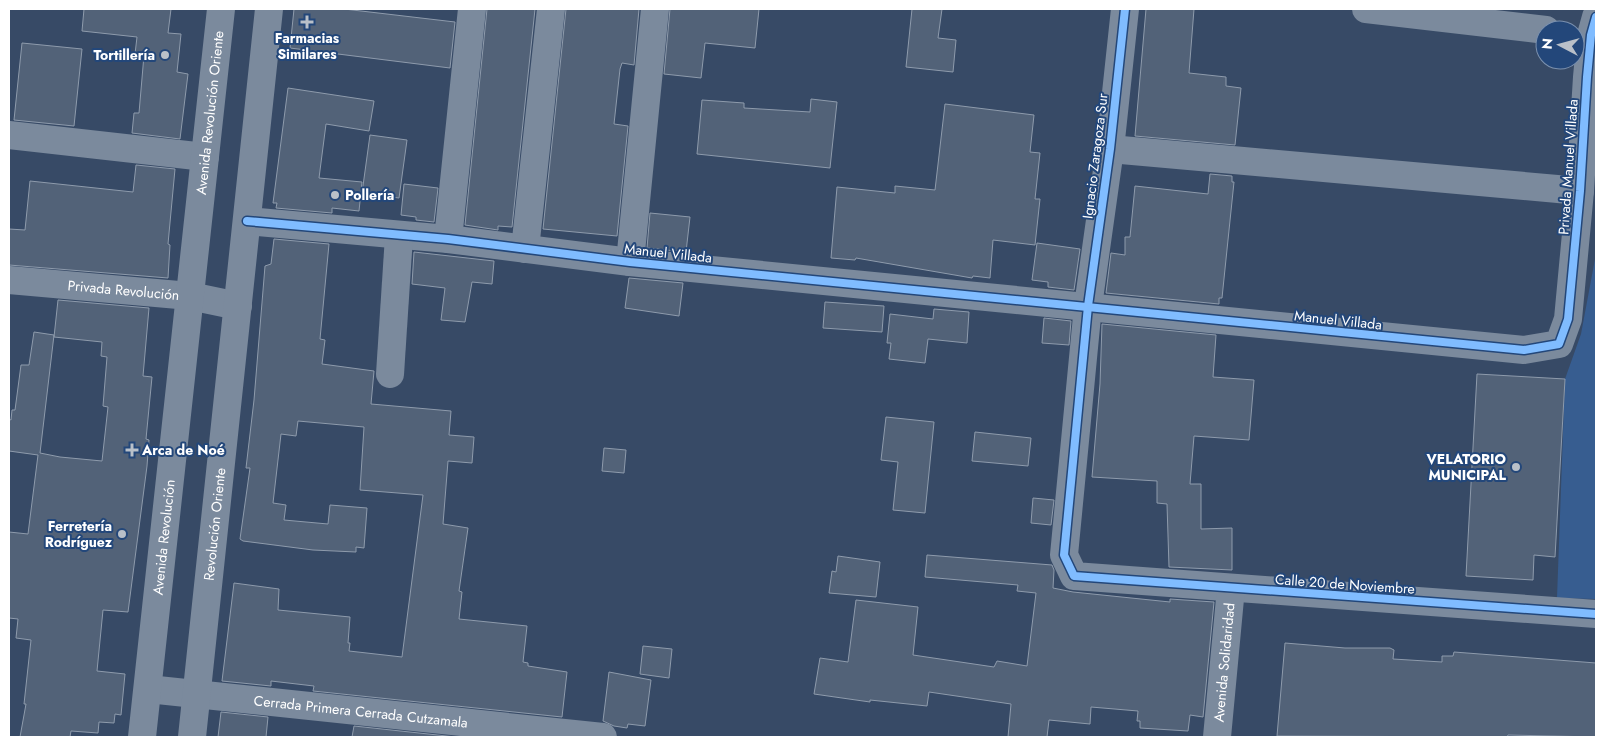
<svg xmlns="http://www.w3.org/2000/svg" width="1605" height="746" font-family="Jost,sans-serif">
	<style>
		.green { fill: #375d90 }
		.building { fill: #526278; stroke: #8e9bac }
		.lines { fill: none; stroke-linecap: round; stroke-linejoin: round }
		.street { stroke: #7b8a9d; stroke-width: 28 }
		.cycleway-casing { stroke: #23477a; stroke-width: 11 }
		.cycleway { stroke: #80bcff; stroke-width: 8 }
		.poi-dot { fill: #b9c0c9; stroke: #23477a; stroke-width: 2 }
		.labels { text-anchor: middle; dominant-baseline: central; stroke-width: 4; stroke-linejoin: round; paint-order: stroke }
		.poi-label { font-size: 14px; font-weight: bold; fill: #fff; stroke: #23477a; text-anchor: end }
		.street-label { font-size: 14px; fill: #fff; stroke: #23477a }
	</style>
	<rect width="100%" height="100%" fill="#374a66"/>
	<polygon class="green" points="1596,239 1596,599 1557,598 1565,379 1581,334 1595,259"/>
	<g class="building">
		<polygon points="84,9 171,9 168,33 181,34 177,72 188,74 180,139 132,133 134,113 139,113 144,55 135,54 137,37 82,31"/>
		<polygon points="294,9 344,9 455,22 450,68 290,48"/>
		<polygon points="487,9 535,9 512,227 498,226 498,230 465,225"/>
		<polygon points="566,9 639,9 634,65 622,63 620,69 614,124 628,126 617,236 543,229"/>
		<polygon points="670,9 759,9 755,48 705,43 701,78 664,74"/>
		<polygon points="912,9 942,9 938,38 956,40 953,72 906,67"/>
		<polygon points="1146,9 1194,9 1189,73 1226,77 1226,86 1241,88 1235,145 1135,136"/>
		<polygon points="22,43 82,49 74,126 14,120"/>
		<polygon points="288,88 374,101 369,131 326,124 319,178 362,182 359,211 332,208 332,213 276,208 277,203 273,203"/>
		<polygon points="811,99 837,102 830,168 697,154 702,100 744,103 744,108 810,112"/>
		<polygon points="945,104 1034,115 1030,152 1040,153 1035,199 1040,199 1035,245 993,240 990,278 973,276 972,278 856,258 855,260 831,258 837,187 895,193 895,186 935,190"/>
		<polygon points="370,135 407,140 399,198 362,193"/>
		<polygon points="136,165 175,169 168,244 170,245 168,278 9,265 9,229 25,230 30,181 133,192"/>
		<polygon points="1210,174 1232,176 1232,182 1234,182 1222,298 1219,298 1219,304 1106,293 1111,253 1125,255 1125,237 1130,237 1135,186 1208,194"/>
		<polygon points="404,184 438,188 434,222 416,220 416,217 401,215"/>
		<polygon points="650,213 690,217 686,252 647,248"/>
		<polygon points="274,239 329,244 320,339 325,340 322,364 374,371 371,404 451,411 449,435 474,437 472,463 448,461 443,524 468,528 459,591 462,592 459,619 527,626 523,662 528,663 528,666 567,672 562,717 313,691 314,686 271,681 271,686 222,681 234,583 279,589 278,610 350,617 348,643 350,643 349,651 402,657 423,495 360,490 364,427 298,421 296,436 281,434 273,503 286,505 284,520 328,524 330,505 367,508 364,548 356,547 356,552 313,550 243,541 240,539 250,468 246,468 254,400 265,266 271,264"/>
		<polygon points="1037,243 1080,249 1074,290 1048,287 1048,282 1032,280"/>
		<polygon points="414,252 494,261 492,284 472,282 465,322 441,320 445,288 412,284"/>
		<polygon points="629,278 683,283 679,316 625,308"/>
		<polygon points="58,300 149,308 143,376 152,377 146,439 149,440 147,466 128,612 103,610 97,671 125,674 121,715 115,714 114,723 99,722 98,733 71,731 70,737 20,737 26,704 24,704 31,640 16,638 18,619 9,618 9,532 28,534 38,455 9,451 9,419 11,420 12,410 15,410 21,365 29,365 34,332 54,335 40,453 60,457 102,461 108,407 103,406 107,357 101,356 102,342 54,337"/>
		<polygon points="825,302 884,306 882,332 823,328"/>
		<polygon points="934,309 969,312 967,343 928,339 925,363 889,359 891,343 887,343 890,314 933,319"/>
		<polygon points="1044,318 1071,321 1069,345 1042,343"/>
		<polygon points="1102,324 1216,335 1213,377 1254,380 1249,440 1194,436 1190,484 1201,484 1201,529 1232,528 1232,570 1169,567 1167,504 1157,503 1157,481 1092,477 1100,384"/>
		<polygon points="1477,374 1565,379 1555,557 1534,555 1533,580 1466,576"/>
		<polygon points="886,417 934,422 925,513 893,510 898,462 881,460"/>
		<polygon points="975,432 1031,438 1028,466 972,461"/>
		<polygon points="604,448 626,450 624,473 602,471"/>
		<polygon points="1033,498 1054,500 1051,525 1031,523"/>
		<polygon points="927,555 1052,565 1054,570 1053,588 1073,592 1170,602 1170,599 1214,602 1203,717 1190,715 1188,731 1140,728 1140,721 1137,721 1138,711 1091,707 1090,724 1049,720 1047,737 1008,737 1011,704 929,692 927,706 870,700 870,702 814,694 820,658 848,662 856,600 918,607 913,655 994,667 997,661 1027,666 1036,593 1017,591 1018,585 925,577"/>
		<polygon points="838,556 880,562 876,597 829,593 832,571 836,572"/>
		<polygon points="1285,643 1345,648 1390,648 1394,650 1393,659 1442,662 1442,656 1453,656 1454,652 1596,663 1596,737 1508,735 1507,737 1277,736"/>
		<polygon points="643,646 672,649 669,678 640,674"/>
		<polygon points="609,672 651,680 645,726 628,724 627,728 614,726 603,721"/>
		<polygon points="221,712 268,717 266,737 218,737"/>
		<polygon points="354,726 456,737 352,737"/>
	</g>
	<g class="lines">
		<g class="street">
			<polyline points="1125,9 1110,149 1088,306 1064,555 1074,576 1596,614"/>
			<polyline points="1366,9 1546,30"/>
			<polyline points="9,135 205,157"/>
			<polyline points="1110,149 1580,191"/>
			<polyline points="247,221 448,239 630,262 1524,350 1559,344 1568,319 1580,191 1587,77 1591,35 1596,17"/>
			<polyline points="448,239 472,9"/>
			<polyline points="525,249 551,9"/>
			<polyline points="630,262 655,9"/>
			<path id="s1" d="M9 280 190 296 238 306"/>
			<polyline points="390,374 399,236"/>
			<path id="s2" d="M148 689 603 737"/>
			<path id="s3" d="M142 737 221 9"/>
			<path id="s4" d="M192 737 269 9"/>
			<path id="s5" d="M1217 737 1231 588"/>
		</g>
		<g class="cycleway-casing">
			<g id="cycleway">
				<polyline points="1125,9 1110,149 1088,306 1064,555 1074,576 1596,614"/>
				<polyline points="247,221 448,239 630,262 1524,350 1559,344 1568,319 1580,191 1587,77 1591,35 1596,17"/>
			</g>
		</g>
		<use href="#cycleway" class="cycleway"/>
	</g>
	<g class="poi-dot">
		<path d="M304.5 14.5h5v5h5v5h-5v5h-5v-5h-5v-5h5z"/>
		<circle cx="165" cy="55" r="5"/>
		<circle cx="335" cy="195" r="5"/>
		<path d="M129.5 442.5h5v5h5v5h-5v5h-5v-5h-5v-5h5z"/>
		<circle cx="1516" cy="467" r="5"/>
		<circle cx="122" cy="534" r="5"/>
	</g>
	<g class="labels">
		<g class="poi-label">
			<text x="307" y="38" text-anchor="middle">Farmacias<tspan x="307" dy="16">Similares</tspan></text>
			<text x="155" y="55">Tortillería</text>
			<text x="345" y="195" text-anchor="start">Pollería</text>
			<text x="142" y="450" text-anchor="start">Arca de Noé</text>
			<text x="1506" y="459">VELATORIO<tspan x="1506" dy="16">MUNICIPAL</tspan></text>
			<text x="112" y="526">Ferretería<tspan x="112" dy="16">Rodríguez</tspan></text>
		</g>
		<g class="street-label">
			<text stroke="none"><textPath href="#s3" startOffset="628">Avenida Revolución Oriente</textPath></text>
			<text transform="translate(1095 156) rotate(-83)">Ignacio Zaragoza Sur</text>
			<text transform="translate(1568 167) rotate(-86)">Privada Manuel Villada</text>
			<text transform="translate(668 253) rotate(6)">Manuel Villada</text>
			<text stroke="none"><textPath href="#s1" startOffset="115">Privada Revolución</textPath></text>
			<text transform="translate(1338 320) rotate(6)">Manuel Villada</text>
			<text stroke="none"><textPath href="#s4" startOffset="214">Revolución Oriente</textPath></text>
			<text stroke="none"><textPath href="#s3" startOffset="201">Avenida Revolución</textPath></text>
			<text transform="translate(1345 584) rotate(4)">Calle 20 de Noviembre</text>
			<text stroke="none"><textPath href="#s5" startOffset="75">Avenida Solidaridad</textPath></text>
			<text stroke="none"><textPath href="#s2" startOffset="214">Cerrada Primera Cerrada Cutzamala</textPath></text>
		</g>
	</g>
	<rect width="1605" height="746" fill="none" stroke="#ffffff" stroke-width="20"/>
	<g transform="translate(1560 45) rotate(276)"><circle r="24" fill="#23477a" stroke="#7b91af"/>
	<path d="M0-4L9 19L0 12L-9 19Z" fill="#b9c0c9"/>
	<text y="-8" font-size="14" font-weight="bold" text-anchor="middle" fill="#ffffff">N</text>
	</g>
</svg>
